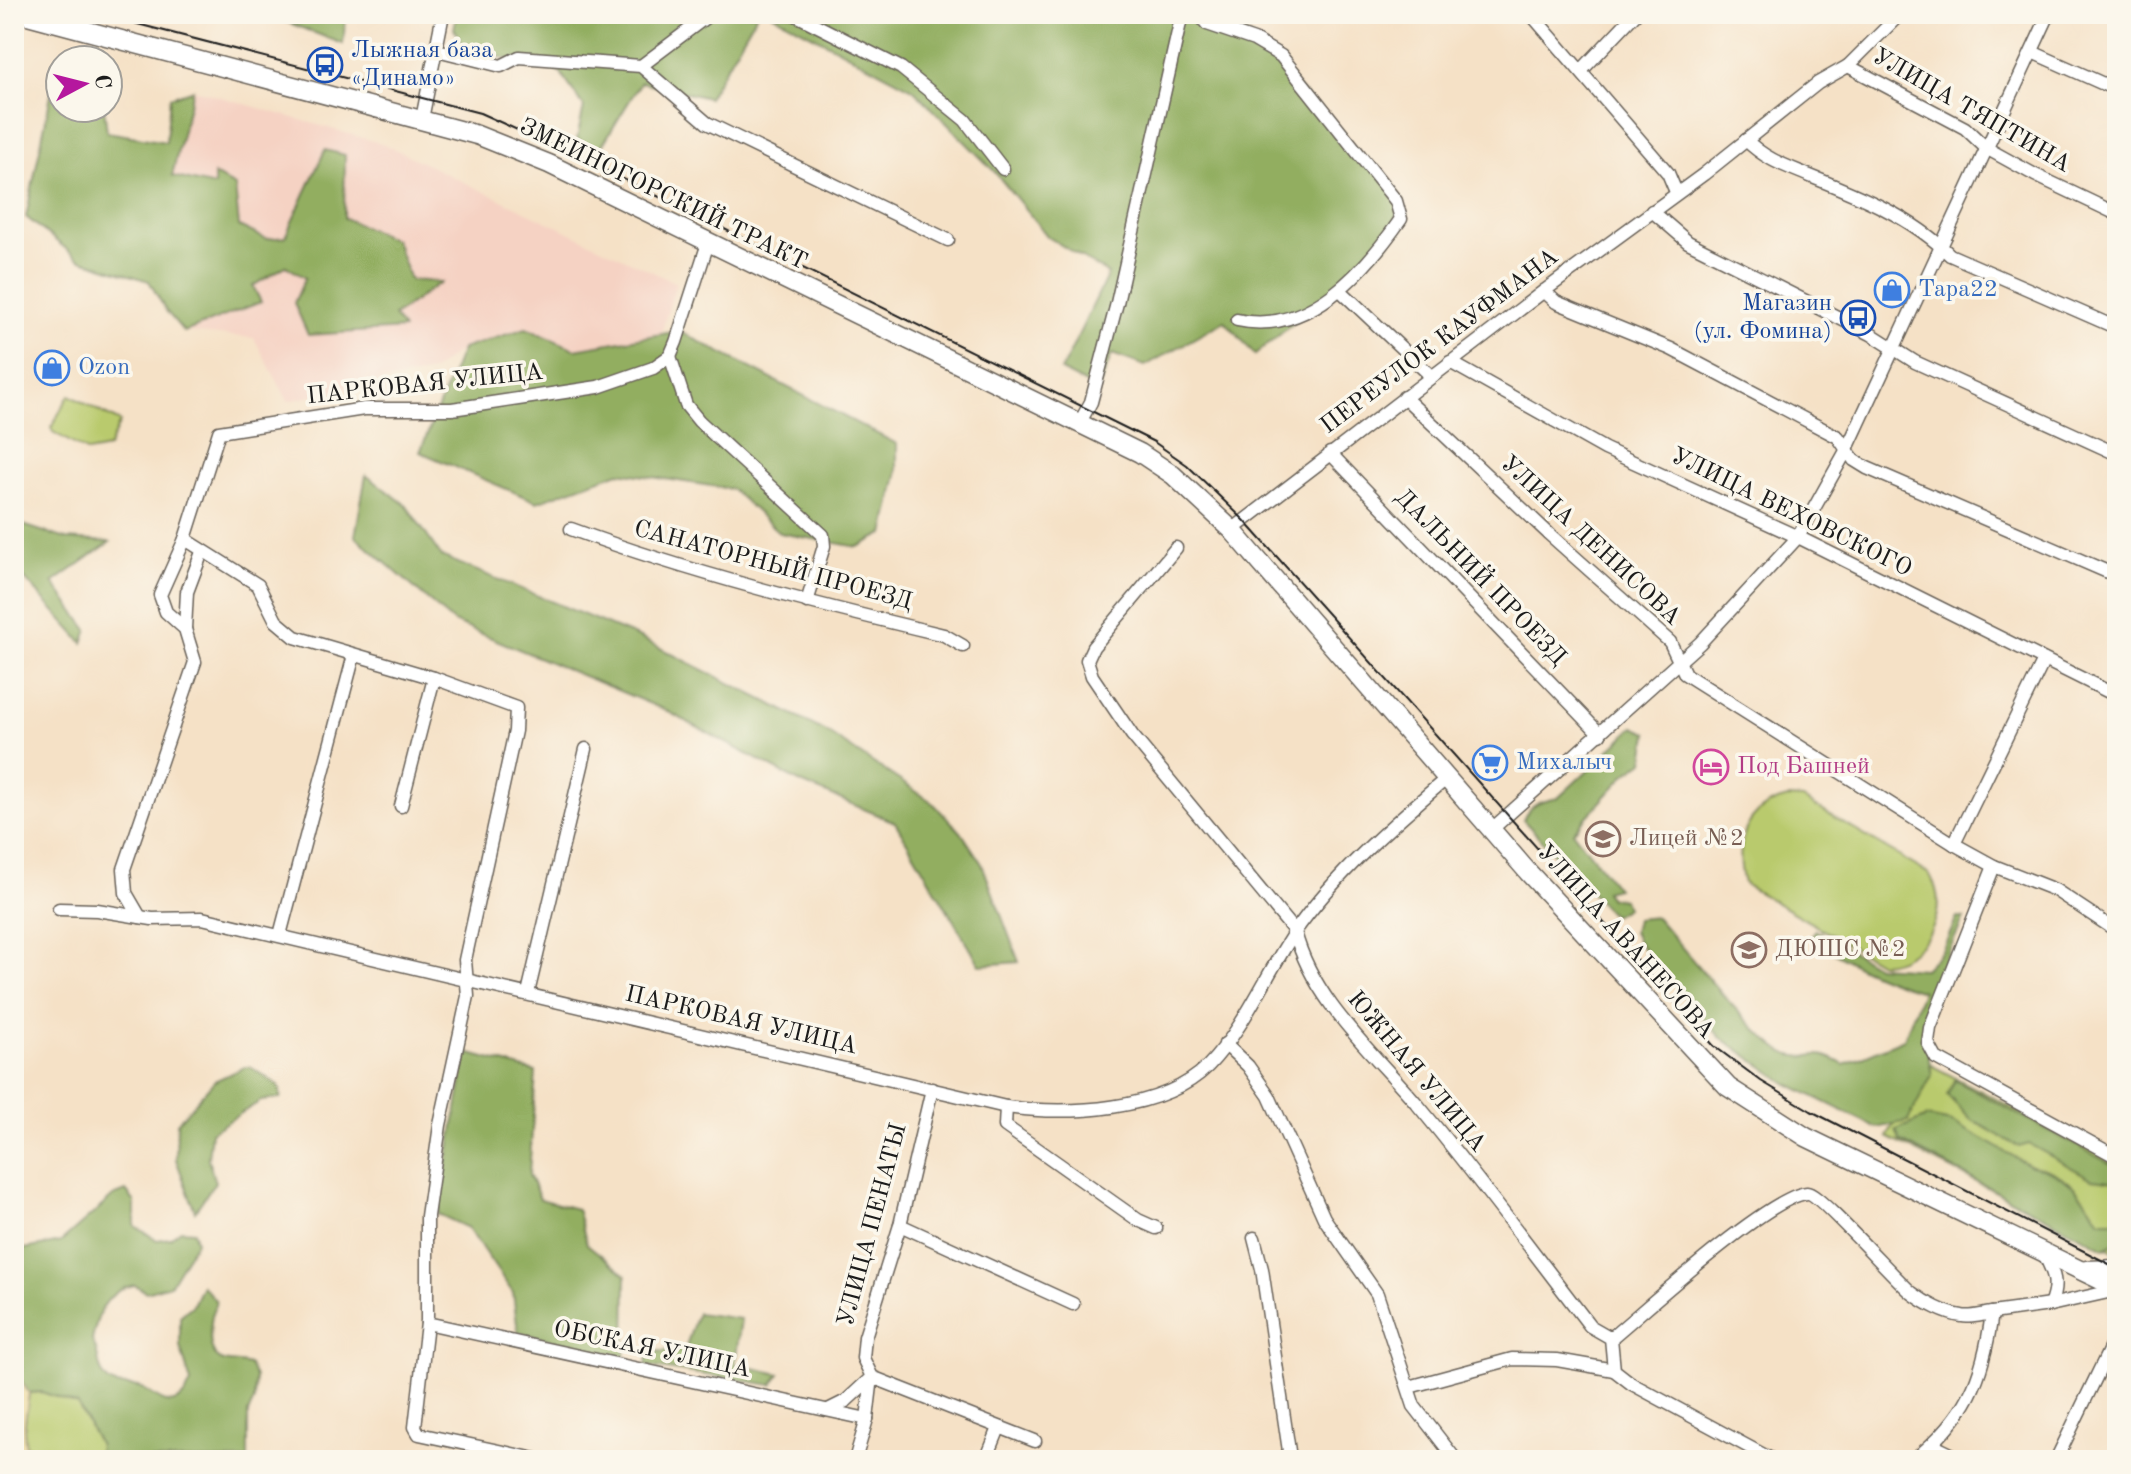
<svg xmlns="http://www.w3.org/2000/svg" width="2131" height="1474" font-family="'Old Standard TT',serif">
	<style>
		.built { fill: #f5d2c3 }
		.green { fill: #b9ca6d; stroke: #6a7344; stroke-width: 2 }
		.forest { fill: #92ae60; stroke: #57653e; stroke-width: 2 }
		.sand { fill: #eeda9e; stroke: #857b5d; stroke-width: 2 }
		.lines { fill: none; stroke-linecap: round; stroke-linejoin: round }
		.minor-casing { stroke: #686158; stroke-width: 15 }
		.highway-casing { stroke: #686158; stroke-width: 21 }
		.minor { stroke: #fff; stroke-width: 12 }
		.highway { stroke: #fff; stroke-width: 18 }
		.tram { stroke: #1c1c1c; stroke-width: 2 }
		.labels { text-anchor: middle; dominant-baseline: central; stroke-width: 7; stroke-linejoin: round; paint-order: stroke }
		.transit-label { font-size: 24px; fill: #164399; stroke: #fbf7ec; text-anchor: start }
		.street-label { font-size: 24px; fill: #1c1c1c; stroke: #fbf7ec }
		.shop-label { font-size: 24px; fill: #366cbe; stroke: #fbf7ec; text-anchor: start }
		.hotel-label { font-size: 24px; fill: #b23c85; stroke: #fbf7ec; text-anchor: start }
		.education-label { font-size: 24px; fill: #785e54; stroke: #fbf7ec; text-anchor: start }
	</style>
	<rect width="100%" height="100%" fill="#fbf7ec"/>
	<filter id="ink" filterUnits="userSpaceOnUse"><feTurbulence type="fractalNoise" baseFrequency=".0125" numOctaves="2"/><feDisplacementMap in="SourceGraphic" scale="16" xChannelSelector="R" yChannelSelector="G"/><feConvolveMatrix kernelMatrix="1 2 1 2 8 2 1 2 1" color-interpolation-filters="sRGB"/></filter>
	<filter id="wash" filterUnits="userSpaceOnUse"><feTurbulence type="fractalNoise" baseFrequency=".006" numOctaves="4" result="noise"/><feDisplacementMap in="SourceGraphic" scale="32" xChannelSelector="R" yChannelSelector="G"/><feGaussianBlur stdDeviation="1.8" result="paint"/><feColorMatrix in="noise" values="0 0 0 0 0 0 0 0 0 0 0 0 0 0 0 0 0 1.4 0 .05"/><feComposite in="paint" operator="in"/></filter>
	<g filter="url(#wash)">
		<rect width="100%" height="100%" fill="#f5e1c6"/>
		<polygon class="built" points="193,89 384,144 676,283 661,334 575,349 526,328 462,349 431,372 288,401 254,338 184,332 171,176"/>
		<g class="green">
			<polygon points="69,395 120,422 108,448 88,452 53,432 51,428"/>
			<path d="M1788 798 1803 799 1929 874C1954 912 1923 962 1880 963L1744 884C1734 844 1744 808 1788 798Z"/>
			<polygon points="1925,1062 2117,1162 2117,1253 1887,1137"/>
			<polygon points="42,1392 78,1405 99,1445 98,1460 27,1460 24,1430 29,1393"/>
		</g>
		<g class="forest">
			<polygon points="266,14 346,14 343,44"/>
			<polygon points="457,14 757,14 708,98 641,82 600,149 577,139 584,107 560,72 464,48 454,29"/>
			<polygon points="772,14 1229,14 1402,199 1390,243 1255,355 1225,321 1145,366 1112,354 1098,390 1061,371 1108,274 1048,237 994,171 913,89"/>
			<polygon points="58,60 60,108 104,108 107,132 166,142 170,97 193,89 172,176 214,186 214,175 235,186 239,226 266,239 285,237 325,150 345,155 344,218 395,240 410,280 441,282 394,316 403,329 308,335 294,303 305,278 286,266 253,286 261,302 184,332 166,311 149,281 79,259 26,217"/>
			<polygon points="526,328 575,349 679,331 897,444 897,475 884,534 858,547 780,533 731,489 619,472 537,502 420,452 462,349"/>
			<polygon points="366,475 406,505 441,556 640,638 825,731 932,802 961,832 982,864 1019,962 980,965 895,822 801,783 665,710 453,622 355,536"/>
			<polygon points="14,522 66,539 110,542 53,583 88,630 83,643 14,567"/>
			<path d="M1634 727 1648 733 1644 761 1626 774 1573 832 1617 888 1605 891 1610 898 1623 899 1626 908 1613 916 1523 820C1529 804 1543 801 1558 798Z"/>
			<path d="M1656 917C1680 944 1762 1048 1791 1055 1816 1061 1812 1046 1844 1065L1904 1039 1922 991C1882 979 1843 963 1812 935L1815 930 1877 966 1924 969 1942 951 1957 918H1964C1937 978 1917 1006 1932 1075L1908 1121 1877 1128 1788 1084 1720 1037 1639 944 1633 932 1636 919Z"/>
			<polygon points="467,1053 536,1072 529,1175 540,1199 577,1209 587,1244 626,1275 625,1357 518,1332 513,1293 468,1228 438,1214"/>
			<polygon points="245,1067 251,1067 279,1086 281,1098 261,1101 211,1132 208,1159 215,1182 195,1211 176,1159 177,1123 214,1081"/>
			<polygon points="1955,1080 2117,1167 2117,1182 2092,1179 2029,1144 2019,1147 1970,1119 1947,1095"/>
			<path d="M1927 1117 1952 1122 2031 1166C2065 1170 2082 1194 2100 1220H2117V1242L2104 1248 1900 1141 1896 1130Z"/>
			<path d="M126 1191 135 1202V1226L157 1240 170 1238 181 1230 194 1231 196 1242 170 1285 146 1292 135 1285C106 1290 97 1314 92 1341 100 1352 96 1365 104 1376 112 1390 126 1384 139 1387 151 1391 161 1405 174 1402 183 1400 187 1391 191 1383L180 1346V1316L193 1305 202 1285 216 1301C211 1316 203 1354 223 1361 231 1363 240 1362 249 1365L255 1377 254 1401 248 1413V1460H98L99 1445 78 1405 42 1392 29 1393 14 1371V1251L61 1242 113 1196Z"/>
			<polygon points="697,1313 741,1319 735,1364 780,1374 772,1385 646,1366 648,1352 685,1350"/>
		</g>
		<polygon class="sand" points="14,1371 29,1393 24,1430 27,1460 14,1460"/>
	</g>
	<g filter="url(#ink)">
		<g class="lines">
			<g class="minor-casing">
				<g id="minor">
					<polyline points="794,14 901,68 965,120 1003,169"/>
					<path d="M1199 14 1207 24 1254 40 1281 56 1396 201 1401 219C1364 272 1308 336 1237 320"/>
					<polyline points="1531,14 1668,173 1676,192"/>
					<polyline points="437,50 501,66 519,57 641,66 707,123 948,240"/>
					<polyline points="2032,52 2117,90"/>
					<polyline points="641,66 710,14"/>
					<polyline points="1848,66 1965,128 1986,148 2035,175 2117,214"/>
					<polyline points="1581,71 1635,14"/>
					<polyline points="422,119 443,14"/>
					<path d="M1746 140C1766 160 1786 166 1810 176 1860 196 1912 217 1950 255L2117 328"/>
					<polyline points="1652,211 1688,242 1871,334 1915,362 2117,454"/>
					<polyline points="1340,290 1431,376"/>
					<polyline points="1544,291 1556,302 1671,349 1838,437 1854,460 1867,468 2117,576"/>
					<polyline points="670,356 686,405 699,421 823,535 824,546 807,602"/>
					<polyline points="1450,362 1605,449 1798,537 2117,696"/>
					<polyline points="1404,397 1549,534 1670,642 1685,674 1954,844 1994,866 2055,890 2117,931"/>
					<polyline points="1080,422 1091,402 1117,303 1182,14"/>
					<polyline points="1330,453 1600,734"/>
					<path d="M571 529C693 574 818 605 944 635L963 646"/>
					<polyline points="1232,530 1544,291 1704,174 1818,83 1848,66 1900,14"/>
					<path d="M1176 548 1093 647 1087 660 1092 676 1132 735 1295 932C1313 1001 1372 1051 1417 1104 1477 1176 1533 1252 1590 1326L1611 1338 1614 1370 1632 1384 1773 1460"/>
					<polyline points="185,629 187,592 202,552"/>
					<polyline points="401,806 434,678"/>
					<polyline points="1492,829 1700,643 1798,537 1846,451 2049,14"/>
					<polyline points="1954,844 2044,660"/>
					<polyline points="1994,866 1930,1028 1928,1043 1936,1058 2117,1157"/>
					<path d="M59 909 97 910 152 919 202 918 1006 1107C1067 1115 1162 1112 1208 1066 1244 1029 1265 976 1294 933 1334 875 1393 824 1447 778"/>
					<polyline points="140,917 126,893 124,869 195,662 185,629 166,612 160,595 185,539"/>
					<polyline points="280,935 354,655"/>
					<polyline points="528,993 586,749"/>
					<polyline points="1225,1044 1248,1066 1269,1096 1324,1218 1377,1294 1414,1406 1456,1460"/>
					<polyline points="932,1089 900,1225 865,1337 863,1358 872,1377 1035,1441"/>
					<polyline points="1006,1107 1005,1126 1138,1220 1156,1228"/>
					<polyline points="900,1225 1073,1304"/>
					<polyline points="1254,1238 1262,1269 1289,1451 1284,1460"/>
					<path d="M2044 1254C2054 1273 2059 1284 2050 1305"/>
					<polyline points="427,1323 867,1419"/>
					<path d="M1611 1338C1646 1309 1769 1196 1807 1193 1818 1192 1895 1279 1912 1293 1925 1303 1946 1314 1962 1316 1971 1318 1983 1314 1992 1313"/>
					<polyline points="1409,1387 1512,1359 1557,1360 1614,1370"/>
					<polyline points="828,1410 846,1401 872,1377 867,1419 855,1460"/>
					<polyline points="1932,1445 1963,1460"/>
					<polyline points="540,1460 419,1434 415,1427 427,1323 427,1216 440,1125 468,996 465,960 515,731 516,708 434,678 295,637 276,621 258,585 185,539 219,432 364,409 452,409 598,387 653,368 670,356 676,342 708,243"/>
					<polyline points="986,1460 999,1428"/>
					<path d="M1914 1460C1967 1416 1983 1381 1992 1313L2050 1305 2117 1290"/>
					<polyline points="2056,1460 2117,1334"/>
				</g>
			</g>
			<g class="highway-casing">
				<g id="highway">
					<polyline points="24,14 477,135 549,164 1140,453 1173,475 1232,530 1528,872 1728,1087 1806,1137 2117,1288"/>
					<polyline points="2086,1270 2117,1269"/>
				</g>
			</g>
			<use href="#minor" class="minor"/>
			<use href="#highway" class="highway"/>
			<polyline class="tram" points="99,14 480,113 597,166 1154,442 1187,465 1244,520 1714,1046 1761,1081 1811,1111 2117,1268"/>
		</g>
	</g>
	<defs>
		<g id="bus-ring" transform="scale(1.8)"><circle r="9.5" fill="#fbf7ec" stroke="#1a4fb4" stroke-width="1.5"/><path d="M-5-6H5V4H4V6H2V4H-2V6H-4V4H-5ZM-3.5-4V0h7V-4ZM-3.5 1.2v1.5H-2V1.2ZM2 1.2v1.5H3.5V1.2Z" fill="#1a4fb4"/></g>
		<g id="shop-ring" transform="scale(1.8)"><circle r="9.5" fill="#fbf7ec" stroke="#3f7fe0" stroke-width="1.5"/><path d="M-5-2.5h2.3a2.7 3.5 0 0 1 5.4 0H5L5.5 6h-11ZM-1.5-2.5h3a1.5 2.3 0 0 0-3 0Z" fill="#3f7fe0"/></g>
		<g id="supermarket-ring" transform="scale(1.8)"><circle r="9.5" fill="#fbf7ec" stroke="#3f7fe0" stroke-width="1.5"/><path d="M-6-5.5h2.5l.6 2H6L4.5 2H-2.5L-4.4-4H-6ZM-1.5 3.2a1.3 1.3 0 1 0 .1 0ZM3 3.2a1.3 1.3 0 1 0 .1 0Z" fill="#3f7fe0"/></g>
		<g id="hotel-ring" transform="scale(1.8)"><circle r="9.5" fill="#fbf7ec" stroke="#d1479c" stroke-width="1.5"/><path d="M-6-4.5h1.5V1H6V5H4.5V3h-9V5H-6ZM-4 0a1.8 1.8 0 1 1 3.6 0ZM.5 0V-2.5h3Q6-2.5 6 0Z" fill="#d1479c"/></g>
		<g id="school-ring" transform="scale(1.8)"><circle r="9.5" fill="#fbf7ec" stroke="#8d6e63" stroke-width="1.5"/><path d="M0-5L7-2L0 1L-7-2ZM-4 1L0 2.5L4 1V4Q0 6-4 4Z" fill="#8d6e63"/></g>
	</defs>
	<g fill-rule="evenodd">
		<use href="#bus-ring" x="325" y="65"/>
		<use href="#shop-ring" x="1892" y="290"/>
		<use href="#bus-ring" x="1858" y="318"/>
		<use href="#shop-ring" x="52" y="368"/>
		<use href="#supermarket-ring" x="1490" y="763"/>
		<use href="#hotel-ring" x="1711" y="767"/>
		<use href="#school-ring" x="1603" y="839"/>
		<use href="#school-ring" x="1749" y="950"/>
	</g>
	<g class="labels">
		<g class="transit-label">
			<text x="351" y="51">Лыжная база<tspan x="351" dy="28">«Динамо»</tspan></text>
			<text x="1832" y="304" text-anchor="end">Магазин<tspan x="1832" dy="28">(ул. Фомина)</tspan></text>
		</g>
		<g class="street-label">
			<text transform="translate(1971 111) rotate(30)">УЛИЦА ТЯПТИНА</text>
			<text transform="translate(663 195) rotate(26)">ЗМЕИНОГОРСКИЙ ТРАКТ</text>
			<text transform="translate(1440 342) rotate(-37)">ПЕРЕУЛОК КАУФМАНА</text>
			<text transform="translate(425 385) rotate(-6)">ПАРКОВАЯ УЛИЦА</text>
			<text transform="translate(1791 513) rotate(26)">УЛИЦА ВЕХОВСКОГО</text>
			<text transform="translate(1590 541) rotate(43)">УЛИЦА ДЕНИСОВА</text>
			<text transform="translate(773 566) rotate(15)">САНАТОРНЫЙ ПРОЕЗД</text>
			<text transform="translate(1480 578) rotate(46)">ДАЛЬНИЙ ПРОЕЗД</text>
			<text transform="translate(1625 942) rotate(48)">УЛИЦА АВАНЕСОВА</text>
			<text transform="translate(741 1021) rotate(13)">ПАРКОВАЯ УЛИЦА</text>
			<text transform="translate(1416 1072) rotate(50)">ЮЖНАЯ УЛИЦА</text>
			<text transform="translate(873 1225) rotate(-75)">УЛИЦА ПЕНАТЫ</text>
			<text transform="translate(652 1350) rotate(12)">ОБСКАЯ УЛИЦА</text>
		</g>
		<g class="shop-label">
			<text x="1918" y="290">Тара22</text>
			<text x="78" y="368">Ozon</text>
			<text x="1516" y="763">Михалыч</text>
		</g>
		<g class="hotel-label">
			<text x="1737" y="767">Под Башней</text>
		</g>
		<g class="education-label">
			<text x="1629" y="839">Лицей №2</text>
			<text x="1775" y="950">ДЮШС №2</text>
		</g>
	</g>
	<rect width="2131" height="1474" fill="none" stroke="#fbf7ec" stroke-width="48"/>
	<g transform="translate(84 84) rotate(83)"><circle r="38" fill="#fbf7ec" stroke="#a29f99" stroke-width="2"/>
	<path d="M0-6L14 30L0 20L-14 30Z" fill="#b5179e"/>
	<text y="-12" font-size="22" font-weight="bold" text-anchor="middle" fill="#1c1c1c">С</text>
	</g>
</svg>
